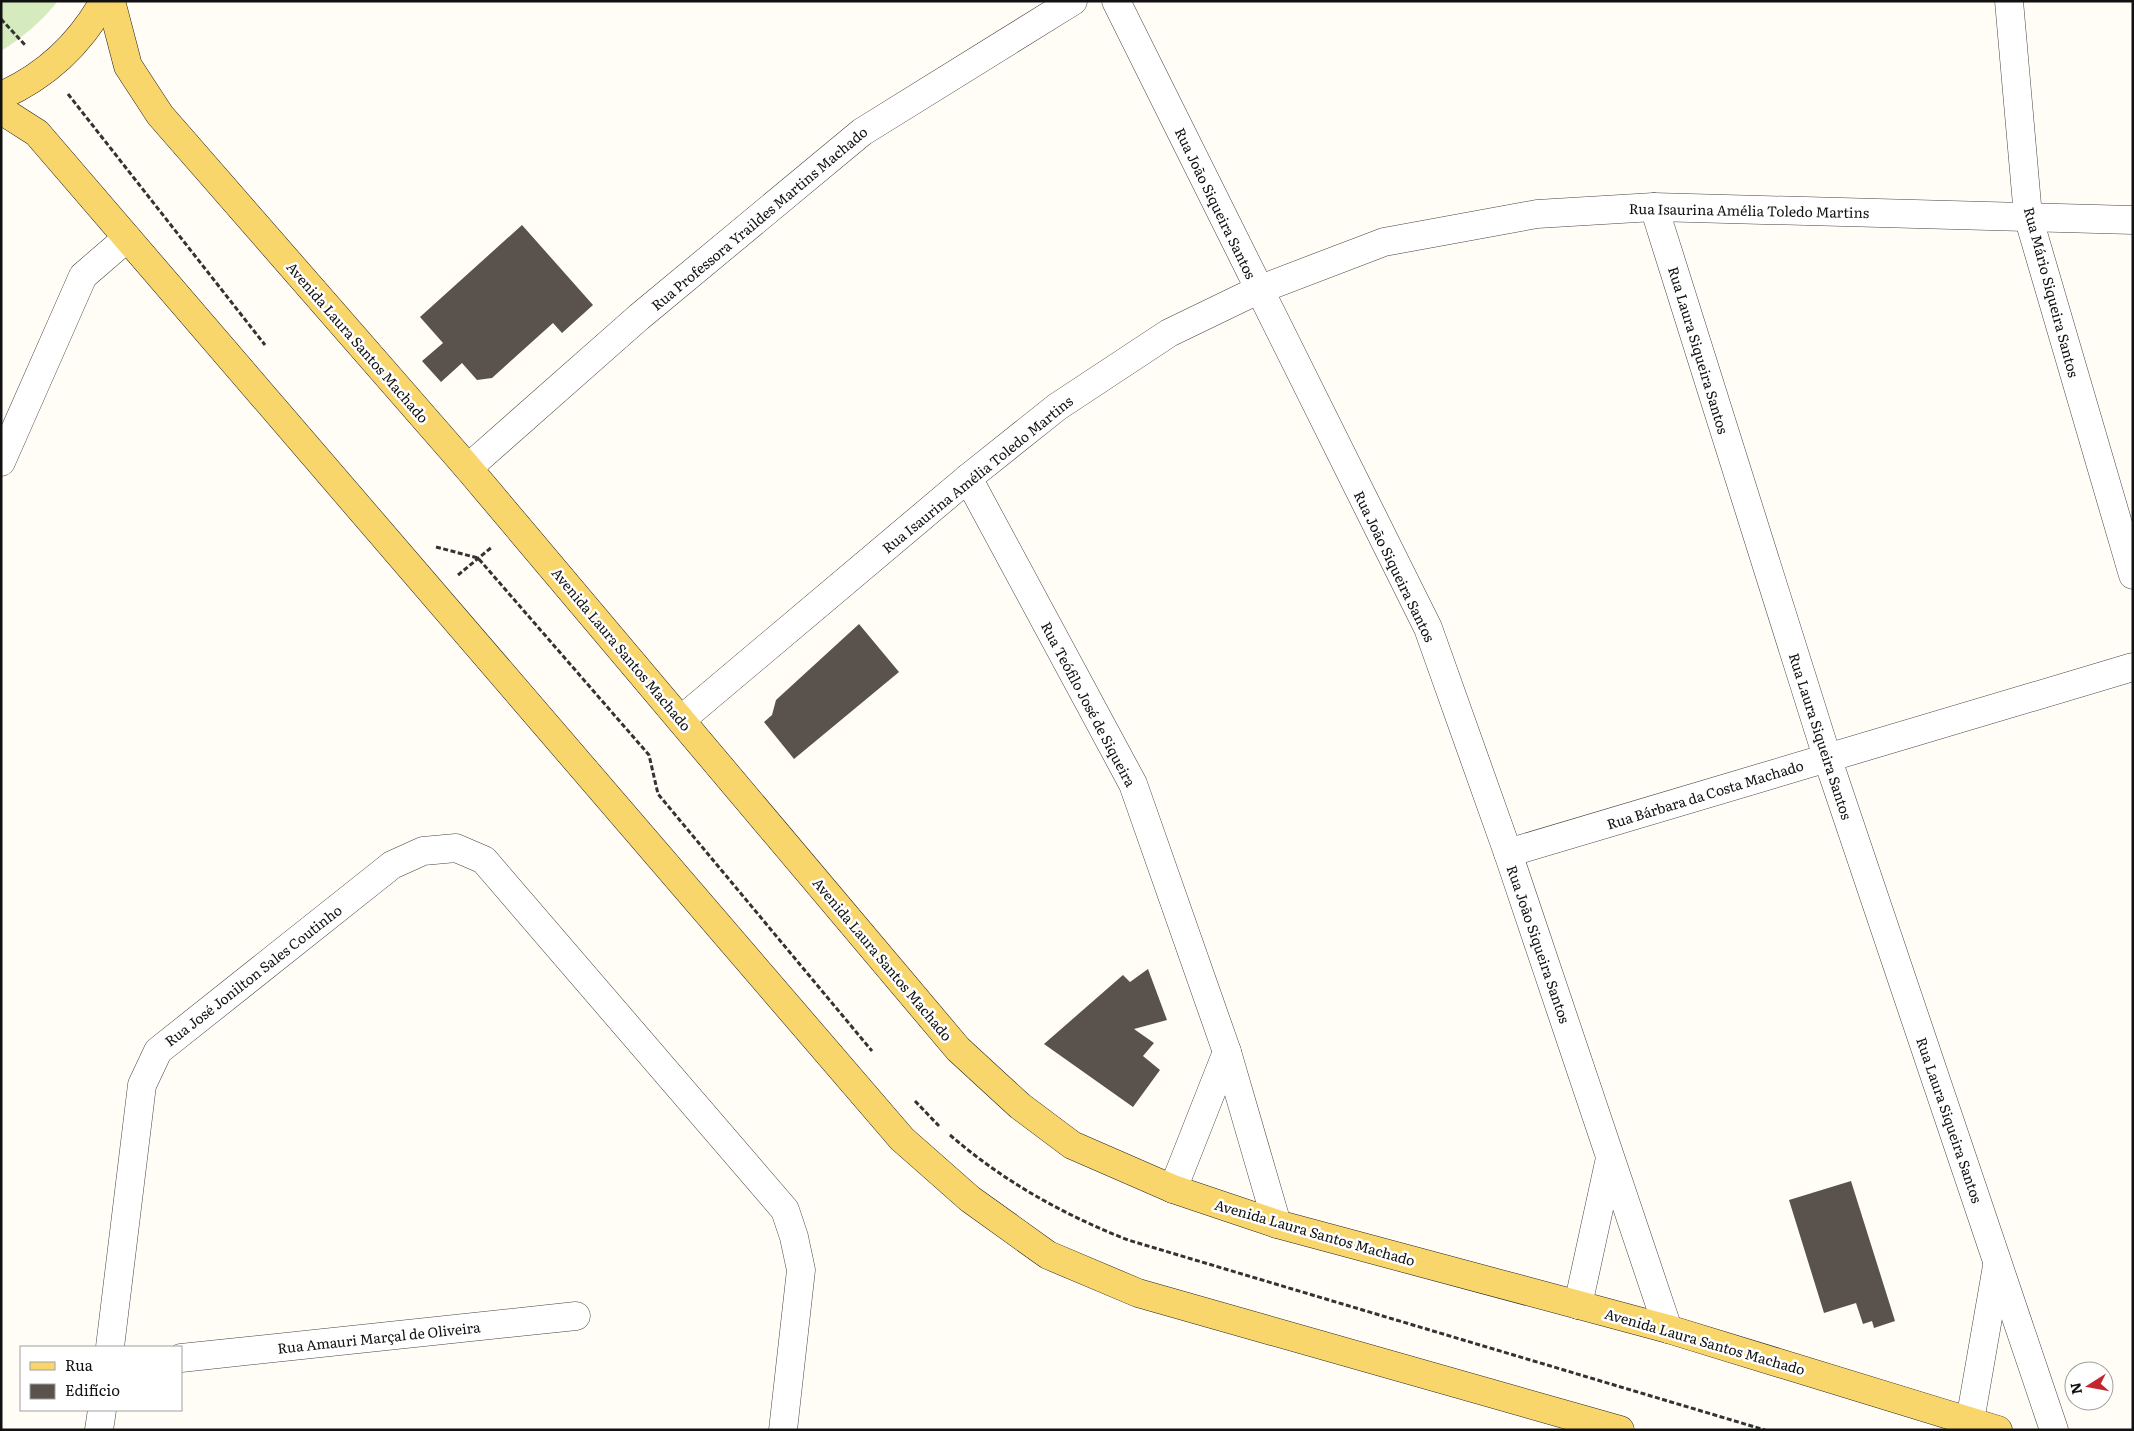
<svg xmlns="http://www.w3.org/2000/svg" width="2134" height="1431" font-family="Literata,serif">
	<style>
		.green { fill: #d5ebbd }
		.building { fill: #5a524d }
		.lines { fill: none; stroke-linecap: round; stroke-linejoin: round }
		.minor-casing { stroke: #444; stroke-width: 29 }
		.primary-casing { stroke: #222; stroke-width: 29 }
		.path { stroke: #333; stroke-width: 3; stroke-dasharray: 5 2.5; stroke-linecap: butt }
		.minor { stroke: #fff; stroke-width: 28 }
		.primary { stroke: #f9d66b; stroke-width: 28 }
		.labels { text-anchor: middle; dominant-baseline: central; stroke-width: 5; stroke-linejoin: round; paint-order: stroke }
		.street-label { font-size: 14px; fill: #111; stroke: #fff }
	</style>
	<rect width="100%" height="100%" fill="#fffdf5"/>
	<path class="green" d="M1 1H58C41 22 23 37 1 51Z"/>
	<g class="building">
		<polygon points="522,225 593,305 562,333 553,323 492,378 477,380 462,363 441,382 422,361 443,343 420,317"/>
		<polygon points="859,624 899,672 794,759 764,722 772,715 776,700"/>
		<polygon points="1148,969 1167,1020 1134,1029 1154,1043 1143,1056 1160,1070 1133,1107 1044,1044 1123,975 1130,982"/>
		<polygon points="1851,1181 1895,1321 1874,1328 1872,1321 1863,1324 1856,1303 1824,1313 1789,1200"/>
	</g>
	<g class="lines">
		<g class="minor-casing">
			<g id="minor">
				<polyline points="1116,1 1428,628 1508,853 1668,1329"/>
				<polyline points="2009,1 2028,216 2133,575"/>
				<polyline points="1654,207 1827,757 2054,1430"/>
				<polyline points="1,462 83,276 127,238"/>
				<polyline points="468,468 639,317 862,132 1073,1"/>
				<polyline points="968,478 1133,784 1227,1052 1277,1224"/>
				<polyline points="682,719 968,478 1057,407 1169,333 1258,290 1384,242 1537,214 1654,207 2133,220"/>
				<polyline points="1508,853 2133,667"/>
				<polyline points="1173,1189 1227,1052"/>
				<polyline points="1578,1305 1610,1158"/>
				<polyline points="110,1347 142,1085 158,1051 392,865 423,851 456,848 484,860 785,1210 794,1237 801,1270 783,1430"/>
				<polyline points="181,1358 576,1316"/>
				<polyline points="1970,1421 1997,1266"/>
				<polyline points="99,1430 102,1410"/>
			</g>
		</g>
		<g class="primary-casing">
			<g id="primary">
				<polyline points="111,1 128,66 160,115 468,468 958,1049 1020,1106 1072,1145 1173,1189 1277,1224 1668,1329 1998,1430"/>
				<path d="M1 96C46 76 80 44 104 1"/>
				<polyline points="1,110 37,133 902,1139 970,1199 1048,1255 1138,1293 1620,1430"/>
			</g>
		</g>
		<g class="path">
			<polyline points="1,19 26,46"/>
			<polyline points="68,94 265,345"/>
			<polyline points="436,547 478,558 649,755 658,794 872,1051"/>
			<polyline points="458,575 492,547"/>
			<polyline points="915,1101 939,1126"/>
			<path d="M950 1135C1003 1181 1062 1214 1128 1240L1765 1430"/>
		</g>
		<use href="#minor" class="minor"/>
		<use href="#primary" class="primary"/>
	</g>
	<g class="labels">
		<g class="street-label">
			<text transform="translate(1216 203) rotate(64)">Rua João Siqueira Santos</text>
			<text transform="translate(1749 210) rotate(1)">Rua Isaurina Amélia Toledo Martins</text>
			<text transform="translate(759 218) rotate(-40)">Rua Professora Yraildes Martins Machado</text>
			<text transform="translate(2052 292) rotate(75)">Rua Mário Siqueira Santos</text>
			<text transform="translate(358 342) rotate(49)">Avenida Laura Santos Machado</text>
			<text transform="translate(1699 350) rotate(73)">Rua Laura Siqueira Santos</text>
			<text transform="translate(977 474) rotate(-39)">Rua Isaurina Amélia Toledo Martins</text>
			<text transform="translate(1395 566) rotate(64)">Rua João Siqueira Santos</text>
			<text transform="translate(622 649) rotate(50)">Avenida Laura Santos Machado</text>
			<text transform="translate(1089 704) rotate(62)">Rua Teófilo José de Siqueira</text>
			<text transform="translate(1821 736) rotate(72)">Rua Laura Siqueira Santos</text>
			<text transform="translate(1705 794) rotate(-17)">Rua Bárbara da Costa Machado</text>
			<text transform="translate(1539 944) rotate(71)">Rua João Siqueira Santos</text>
			<text transform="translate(883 959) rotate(50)">Avenida Laura Santos Machado</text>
			<text transform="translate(253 975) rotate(-38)">Rua José Jonilton Sales Coutinho</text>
			<text transform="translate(1950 1120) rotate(71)">Rua Laura Siqueira Santos</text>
			<text transform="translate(1315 1232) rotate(16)">Avenida Laura Santos Machado</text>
			<text transform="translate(379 1337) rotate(-6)">Rua Amauri Marçal de Oliveira</text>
			<text transform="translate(1705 1341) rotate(16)">Avenida Laura Santos Machado</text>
		</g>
	</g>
	<rect width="2134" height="1431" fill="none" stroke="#111111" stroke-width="5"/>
	<rect x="20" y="1346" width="162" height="65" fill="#ffffff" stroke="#a0a0a0"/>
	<rect x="30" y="1362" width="25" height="8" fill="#f9d66b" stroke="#a0a0a0"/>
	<text x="65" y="1371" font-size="15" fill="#111111">Rua</text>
	<rect x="30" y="1384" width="25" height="15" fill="#5a524d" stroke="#a0a0a0"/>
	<text x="65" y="1396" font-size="15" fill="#111111">Edifício</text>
	<g transform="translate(2089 1386) rotate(259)"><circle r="24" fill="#ffffff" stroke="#a0a0a0"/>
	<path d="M0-4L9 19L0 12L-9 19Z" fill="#c4262e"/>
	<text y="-8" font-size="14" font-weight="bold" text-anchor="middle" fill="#111111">N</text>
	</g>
</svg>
